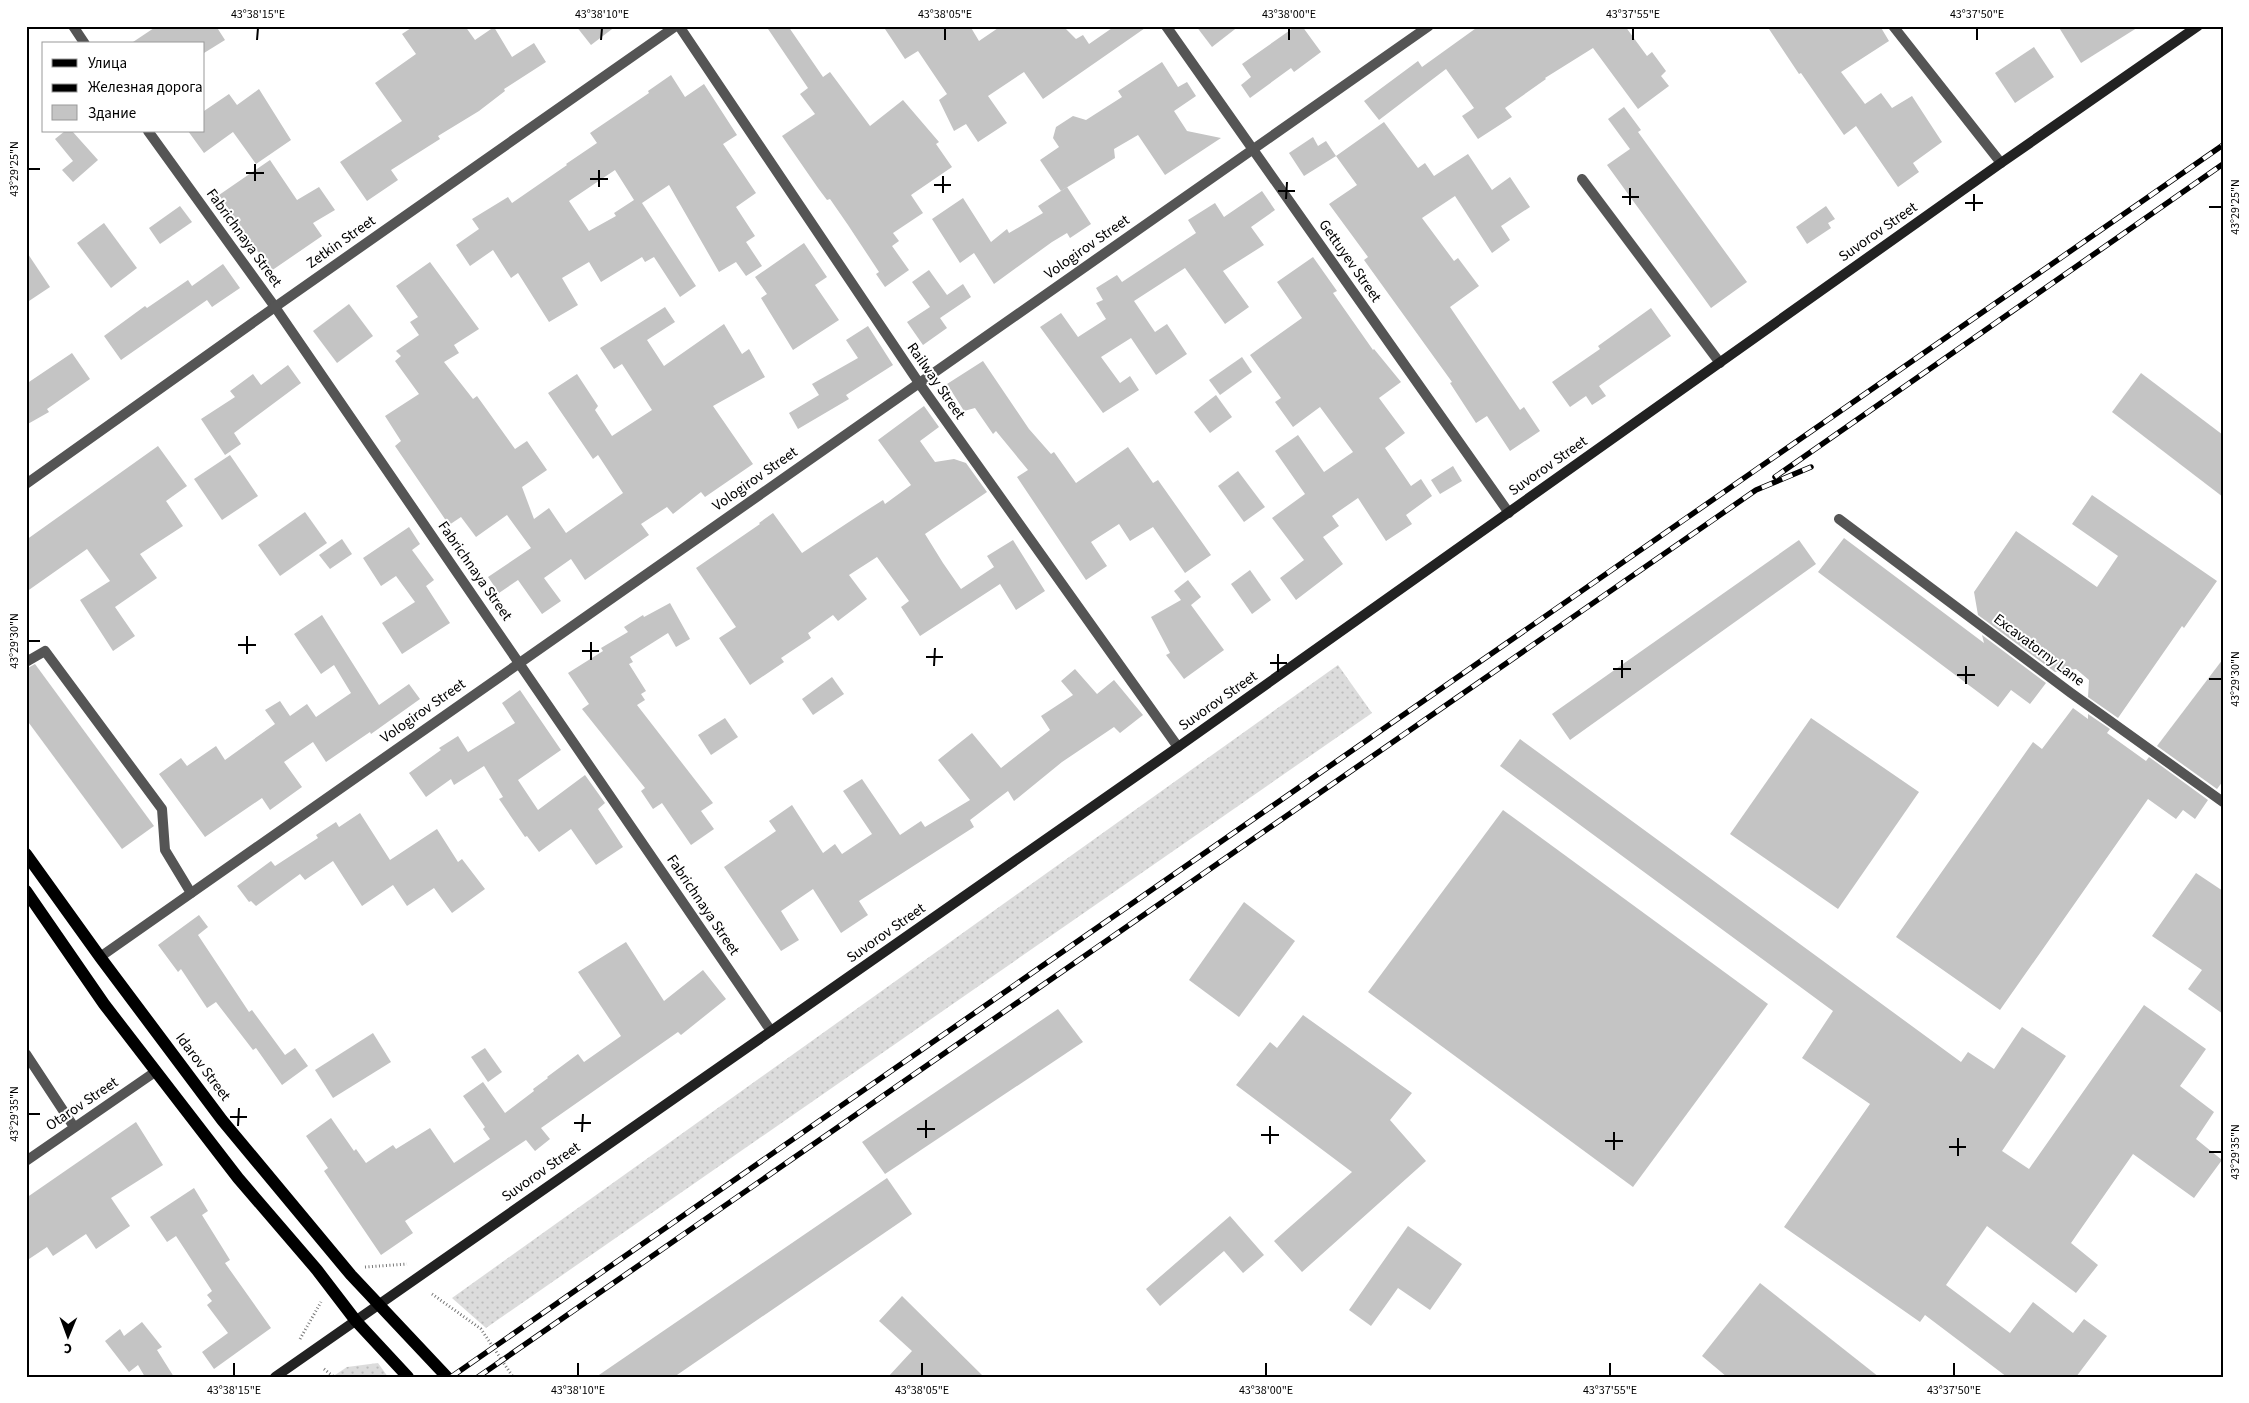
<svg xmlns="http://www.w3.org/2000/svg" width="2249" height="1403" font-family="'Source Sans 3',sans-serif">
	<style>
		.grass { fill: url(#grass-dots) }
		.building { fill: #c4c4c4; fill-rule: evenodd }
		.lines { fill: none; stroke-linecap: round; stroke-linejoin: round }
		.path { stroke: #777; stroke-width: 3; stroke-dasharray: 1 2.5; stroke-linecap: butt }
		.lane { stroke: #555; stroke-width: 10 }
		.street { stroke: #555; stroke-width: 10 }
		.secondary { stroke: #222; stroke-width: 10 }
		.primary { stroke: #000; stroke-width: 12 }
		.rail-casing { stroke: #000; stroke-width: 5.5 }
		.rail { stroke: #fff; stroke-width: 4; stroke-dasharray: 11; stroke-linecap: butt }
		.ticks { fill: none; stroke: #000; stroke-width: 2 }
		.labels { text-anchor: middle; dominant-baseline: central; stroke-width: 4; stroke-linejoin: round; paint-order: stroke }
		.street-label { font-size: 15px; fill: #000; stroke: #fff }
		.neatline { fill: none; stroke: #000; stroke-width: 2 }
		.ticks-label { font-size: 12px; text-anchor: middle; fill: #000 }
	</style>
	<defs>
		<pattern id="grass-dots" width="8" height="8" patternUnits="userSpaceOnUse" patternTransform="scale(1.25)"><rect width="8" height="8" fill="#dcdcdc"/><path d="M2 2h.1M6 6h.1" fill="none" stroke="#bbb" stroke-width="1.8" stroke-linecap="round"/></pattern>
	</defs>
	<rect width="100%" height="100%" fill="#fff"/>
	<g class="grass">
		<polygon points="1338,665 1372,713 486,1328 452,1298"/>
		<polygon points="378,1363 388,1377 332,1377 347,1367"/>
	</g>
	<g class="building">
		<polygon points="157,26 216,26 225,40 204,53 204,44 130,44"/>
		<polygon points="414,26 465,26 475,40 494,27 512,57 534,43 546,62 504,89 505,91 479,111 438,136 440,139 391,170 398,180 367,201 340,162 402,121 375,83 416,54 402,34"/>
		<polygon points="576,26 616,26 591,45"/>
		<polygon points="766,26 788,26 823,77 830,72 870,126 903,100 939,142 936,144 952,167 911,195 923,213 893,233 899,241 892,246 909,270 885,287 876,274 879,272 848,225 830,199 827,200 818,188 782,136 815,114 800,94 808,88"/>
		<polygon points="883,26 970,26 979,41 1001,26 1063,26 1076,39 1083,35 1089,44 1115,26 1148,26 1043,99 1024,72 988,96 1007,123 978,142 966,124 954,131 939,100 947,94 918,51 905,59"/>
		<polygon points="1196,26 1239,26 1212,47"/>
		<polygon points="1296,26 1302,26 1321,52 1294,72 1291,68 1250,98 1241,85 1251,77 1242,64"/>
		<polygon points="1479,26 1625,26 1647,56 1652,52 1666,71 1661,76 1669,86 1638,109 1593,48 1545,78 1546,79 1505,108 1512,117 1478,139 1462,116 1474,108 1446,69 1379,120 1364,101 1418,61 1422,67"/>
		<polygon points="1767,26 1880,26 1889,41 1841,72 1865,104 1881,93 1892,108 1912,96 1942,142 1913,163 1919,172 1898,187 1856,126 1844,135 1801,73 1799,74"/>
		<polygon points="2058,26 2140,26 2081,63"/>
		<polygon points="2034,47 2054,77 2015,103 1995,73"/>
		<polygon points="1162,62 1178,87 1187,82 1196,96 1174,111 1187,131 1221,138 1165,175 1138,135 1114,149 1115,158 1061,191 1040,160 1059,147 1053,138 1056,127 1073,116 1086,120 1122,97 1118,91"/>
		<path d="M671 75 685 97 704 84 737 135 723 144 756 193 736 207 755 236 746 242 762 266 746 276 736 262 719 272 669 185 642 203 696 286 680 297 654 257 645 262 642 257 601 282 589 262 562 278 578 305 549 322 518 273 511 278 493 250 470 266 456 245 479 229 472 219 508 197 512 203 567 165 566 164 597 143 590 133 649 93 648 91ZM615 170 634 200 614 213 616 216 589 231 569 201Z"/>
		<polygon points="259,89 291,140 256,164 233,132 204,153 188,131 204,131 204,111 229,94 237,105"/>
		<polygon points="1624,107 1641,130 1638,132 1747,282 1711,308 1607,165 1630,149 1608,119"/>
		<polygon points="1384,122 1418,168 1425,163 1434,176 1468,154 1492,190 1510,177 1530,207 1501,226 1510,240 1492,253 1455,196 1422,218 1454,261 1458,258 1479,286 1450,307 1520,410 1524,407 1540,431 1510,451 1487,416 1476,423 1450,383 1452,382 1364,260 1368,257 1329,204 1357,185 1336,156"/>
		<polygon points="65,131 72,131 98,160 73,182 62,170 73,161 55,139"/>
		<polygon points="1313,137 1318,146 1326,141 1336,156 1304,176 1289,153"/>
		<polygon points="270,160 297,200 319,187 335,210 313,223 322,236 271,271 219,195"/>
		<polygon points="1067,187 1091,224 1070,238 1067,233 1052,242 994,284 974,253 960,263 932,219 963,198 991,242 1007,229 1009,233 1043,213 1038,206"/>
		<polygon points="1262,191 1275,210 1251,227 1264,245 1223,271 1249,307 1225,324 1185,268 1134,301 1155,332 1167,324 1187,354 1156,375 1131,338 1101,357 1120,383 1130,376 1139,390 1103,413 1040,327 1061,313 1078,337 1106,319 1096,303 1103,300 1096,288 1117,275 1122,282 1196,233 1188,220 1215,203 1224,217"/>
		<polygon points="180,206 192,222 160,244 149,228"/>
		<polygon points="1826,206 1835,219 1828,223 1831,228 1807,244 1796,227"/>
		<polygon points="104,223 137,268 111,288 77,243"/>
		<polygon points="804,243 827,277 815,285 839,320 793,350 761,298 767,294 755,277"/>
		<polygon points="26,251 50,287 26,303"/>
		<polygon points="1313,257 1337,291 1333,293 1373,350 1374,349 1401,382 1379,398 1405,433 1385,448 1411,486 1421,479 1432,496 1406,515 1412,524 1386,541 1358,498 1332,516 1339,526 1323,537 1343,564 1296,600 1280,578 1304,560 1272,518 1305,494 1275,451 1298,435 1324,472 1353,452 1320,407 1293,427 1275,402 1281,398 1250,355 1302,318 1277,282"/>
		<polygon points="430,262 479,329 454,345 459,353 444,362 473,399 477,396 515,449 527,441 547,470 522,487 534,519 549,508 566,533 623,493 598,455 593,459 548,393 577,374 598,406 595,410 612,436 652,410 622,364 614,369 600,348 665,307 675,322 647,340 664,366 724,324 742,354 749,349 765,377 713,406 753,464 705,497 701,492 673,514 667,507 641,524 649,535 585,580 571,559 544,578 561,601 542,614 518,580 499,593 488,577 531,548 507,515 476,537 461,517 449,525 395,446 401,441 385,416 419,394 395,361 401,356 396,351 419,335 410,322 418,317 396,286"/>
		<polygon points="223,264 240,288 212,307 207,300 121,360 104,336 145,306 147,308 188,280 192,286"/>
		<polygon points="929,270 947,295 963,284 971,297 940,318 947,328 923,345 907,322 930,307 912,282"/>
		<polygon points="349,304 373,336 337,363 313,331"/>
		<polygon points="1651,308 1671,336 1599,386 1606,396 1592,405 1586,396 1570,407 1552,382 1600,349 1598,346"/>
		<polygon points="868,326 893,365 846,395 849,399 798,429 789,413 819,395 812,384 858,358 846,340"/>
		<polygon points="72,353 90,379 47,409 49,412 26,425 26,384"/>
		<polygon points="1242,357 1252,372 1220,395 1209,380"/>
		<polygon points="983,361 1029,429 1051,454 1054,452 1076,483 1128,447 1153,483 1158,480 1211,555 1185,573 1153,527 1130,541 1119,524 1091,542 1107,566 1086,580 1017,477 1028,470 996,431 993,434 975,408 964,411 947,384"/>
		<polygon points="288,365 301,383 234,433 241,444 225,455 201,419 235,397 230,391 253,374 261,385"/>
		<polygon points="2141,373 2223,435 2223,497 2112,412"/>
		<polygon points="1216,395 1232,417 1210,433 1194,412"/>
		<polygon points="924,406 939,427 920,441 935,462 954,459 966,463 987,492 925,534 943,563 961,589 994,567 987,556 1013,540 1045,591 1016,610 1000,584 920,636 901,607 909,601 877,557 849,575 867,599 838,621 833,615 808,633 811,638 781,658 784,662 750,685 719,638 736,627 696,568 760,524 759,523 773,513 802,553 861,514 883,500 885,504 911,485 878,440"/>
		<polygon points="158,446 187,486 166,501 183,526 140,554 157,578 115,607 135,636 113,651 80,600 110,581 87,549 26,592 26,540"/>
		<polygon points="230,455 258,496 222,520 194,479"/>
		<polygon points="1453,466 1462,481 1440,494 1431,480"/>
		<polygon points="1238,471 1265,507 1244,522 1218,486"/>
		<polygon points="2092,495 2217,581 2184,628 2182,626 2118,718 2088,697 2089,680 2076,669 2055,672 1978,615 1974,592 2016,531 2097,587 2118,556 2072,524"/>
		<polygon points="305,512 327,543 280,576 258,545"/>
		<polygon points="409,527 420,544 412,550 434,580 426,586 450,623 402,654 382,623 415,602 396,576 381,586 363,558"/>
		<polygon points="1844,538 1984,643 1982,635 2046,683 2030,704 2011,690 1998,707 1818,572"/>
		<polygon points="342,539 352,554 330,569 319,555"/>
		<polygon points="1799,540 1816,564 1570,740 1552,714"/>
		<polygon points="1250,570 1271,600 1252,614 1231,584"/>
		<polygon points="1188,580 1201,597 1191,605 1224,650 1184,679 1166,655 1170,653 1151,617 1181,600 1174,591"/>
		<polygon points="670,603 690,639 676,647 668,633 630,657 633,662 629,664 646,691 641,694 645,700 637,705 713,803 701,811 714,829 691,845 662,803 653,809 641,791 645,788 582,709 589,704 568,673 603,651 601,648 628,632 624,627 643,615 644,617"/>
		<polygon points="322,615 379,705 409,684 420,699 371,734 370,732 326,762 313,742 284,762 302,787 270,810 262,798 205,837 159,774 181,758 187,766 216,746 225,760 275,724 265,710 280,701 290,716 307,704 316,717 351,693 334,665 321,674 294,634"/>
		<polygon points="2223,659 2223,781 2217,789 2157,746"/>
		<polygon points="35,664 154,826 122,849 26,719 26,669"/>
		<polygon points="1075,669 1097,694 1114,680 1143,715 1120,733 1114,727 1062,762 1014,801 1008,791 970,820 974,827 859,901 868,915 841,933 813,889 781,911 799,940 781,951 724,867 776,831 769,821 792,805 823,853 835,844 842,854 872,834 843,791 862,779 900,835 921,821 925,827 970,800 938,760 972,733 1001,768 1050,730 1041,716 1073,695 1061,681"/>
		<polygon points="832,677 844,694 813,715 802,699"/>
		<polygon points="520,690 561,750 518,780 538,810 585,775 605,803 598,809 623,847 596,865 571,829 539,852 527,836 525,837 499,799 503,797 484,766 454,785 451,779 426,797 409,773 441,750 439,748 458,736 468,752 515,723 502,703"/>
		<polygon points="2073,708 2088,719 2088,714 2110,729 2107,733 2146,761 2149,757 2208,800 2195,819 2183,810 2176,819 2148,799 2000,1010 1896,937 2033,742 2042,749"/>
		<polygon points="725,718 738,737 711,755 698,735"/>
		<polygon points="1811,718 1919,792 1838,909 1730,834"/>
		<polygon points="1520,739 1961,1062 1968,1052 1994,1069 2022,1027 2066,1056 2002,1151 2029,1169 2144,1005 2206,1049 2180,1086 2214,1112 2196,1139 2222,1160 2194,1198 2133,1154 2071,1243 2098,1265 2076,1293 1987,1226 1946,1285 2010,1333 2033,1302 2073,1333 2084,1319 2107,1336 2076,1377 2007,1377 1925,1315 1920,1322 1784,1227 1870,1104 1802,1058 1833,1011 1500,766"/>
		<polygon points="1503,810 1768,1004 1633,1187 1368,992"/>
		<polygon points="360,813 390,860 437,829 458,862 462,859 485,889 452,913 434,888 407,906 393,885 362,906 333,861 305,880 300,874 256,906 251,901 249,902 237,886 271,861 275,866 318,838 316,835 336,822 339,827"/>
		<polygon points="2196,873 2223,891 2223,1014 2188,989 2202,970 2152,936"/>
		<polygon points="1244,902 1295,941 1239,1017 1189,980"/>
		<polygon points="199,915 208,927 198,935 249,1012 252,1010 285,1055 295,1048 308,1066 282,1085 256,1048 253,1050 216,1002 207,1008 181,969 178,972 158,945"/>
		<polygon points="626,942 664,1001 703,970 726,999 681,1035 678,1032 541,1128 550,1139 535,1151 526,1140 405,1221 413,1233 381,1255 324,1171 328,1168 306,1136 331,1118 354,1151 356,1149 366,1163 393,1145 396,1149 430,1128 454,1163 490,1139 483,1129 485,1127 463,1096 483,1082 505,1113 534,1091 533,1089 548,1078 547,1077 578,1054 584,1062 621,1036 578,972"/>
		<polygon points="1058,1009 1083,1042 885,1174 862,1142"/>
		<polygon points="1303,1015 1412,1093 1390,1120 1426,1161 1302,1272 1274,1241 1352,1172 1236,1085 1270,1042 1277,1048"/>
		<polygon points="373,1033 391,1062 333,1098 315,1070"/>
		<polygon points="485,1048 502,1072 488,1082 471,1057"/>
		<polygon points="136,1122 163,1165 111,1198 130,1226 96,1249 86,1234 53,1256 47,1247 26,1261 26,1198"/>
		<polygon points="887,1178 912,1214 674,1377 596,1377"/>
		<polygon points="194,1188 208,1211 202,1215 230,1260 225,1263 271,1328 214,1369 202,1352 228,1333 207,1305 212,1301 207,1295 212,1291 176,1236 167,1242 150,1217"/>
		<polygon points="1230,1216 1264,1255 1243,1273 1224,1251 1160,1306 1146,1289"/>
		<polygon points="1408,1226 1462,1264 1430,1310 1398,1288 1371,1326 1349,1310"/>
		<polygon points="1760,1283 1879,1377 1727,1377 1702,1356"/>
		<polygon points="902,1296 984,1377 888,1377 912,1351 879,1321"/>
		<polygon points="142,1322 162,1347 157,1350 174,1377 145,1377 138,1365 129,1372 105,1341 120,1329 124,1336"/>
	</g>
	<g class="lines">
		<g class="path">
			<polyline points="365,1267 407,1264"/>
			<polyline points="432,1294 481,1329 513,1377"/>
			<polyline points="300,1339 321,1302"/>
			<polyline points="324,1369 334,1377"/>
		</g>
		<g class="lane">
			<polyline points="1582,179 1720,363"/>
			<polyline points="26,662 45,651 162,809 165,850 191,893"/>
			<polyline points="26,1054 74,1127"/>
		</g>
		<g class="street">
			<polyline points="73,26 85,44"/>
			<polyline points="679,26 919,383 1178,747"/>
			<polyline points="1166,26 1509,513"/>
			<polyline points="1893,26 2001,163"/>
			<polyline points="148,131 275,307 771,1031"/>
			<polyline points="26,484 275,307 676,26"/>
			<polyline points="1839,519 2071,693 2223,802"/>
			<polyline points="100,957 1429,26"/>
			<polyline points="26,1161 155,1072"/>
		</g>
		<polyline class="secondary" points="275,1377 1178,747 2001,163 2198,26"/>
		<g class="primary">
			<polyline points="26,854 100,957 222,1120 351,1275 447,1377"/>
			<polyline points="26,891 104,1004 238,1178 317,1270 356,1321 408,1377"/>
		</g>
		<g class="rail-casing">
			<g id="rail">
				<polyline points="1775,477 2223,164"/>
				<polyline points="451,1377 2223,145"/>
				<polyline points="478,1377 1756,490 1811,467"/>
			</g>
		</g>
		<use href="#rail" class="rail"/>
	</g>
	<path class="ticks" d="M257 40 258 28M601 40 602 28M945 40V28M1289 40V28M1633 40V28M1977 40V28M28 169H40M246 173H264M590 179H608M255 181V164M934 185H951M599 187V170M1278 191H1295M943 193V176M1622 197H1639M1286 199 1287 182M1965 203H1983M1630 205V188M2209 207H2222M1974 211V194M28 641H40M238 645H256M582 651H599M247 654V636M926 657H943M591 660V642M1270 663H1287M934 666 935 648M1613 669H1631M1278 672V654M1957 675H1975M1622 678V660M2209 679H2222M1966 684V666M28 1114H40M230 1117H247M574 1123H591M238 1126 239 1108M917 1129H935M582 1132 583 1114M1261 1135H1279M926 1138V1120M1605 1141H1623M1270 1144V1126M1949 1147H1966M1614 1150V1132M2209 1152H2222M1958 1156V1138M234 1376V1363M578 1376V1363M922 1376V1363M1266 1376V1363M1610 1376V1363M1954 1376V1363"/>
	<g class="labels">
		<g class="street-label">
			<text transform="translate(1878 232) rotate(-35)">Suvorov Street</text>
			<text transform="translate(244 238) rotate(54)">Fabrichnaya Street</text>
			<text transform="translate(341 242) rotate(-35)">Zetkin Street</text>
			<text transform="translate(1087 247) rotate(-35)">Vologirov Street</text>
			<text transform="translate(1350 261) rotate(55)">Gettuyev Street</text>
			<text transform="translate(936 381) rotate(55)">Railway Street</text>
			<text transform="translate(1548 466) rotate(-35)">Suvorov Street</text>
			<text transform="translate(755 479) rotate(-35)">Vologirov Street</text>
			<text transform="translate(475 571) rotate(55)">Fabrichnaya Street</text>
			<text transform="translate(2039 650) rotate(37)">Excavatorny Lane</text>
			<text transform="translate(1218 701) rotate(-35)">Suvorov Street</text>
			<text transform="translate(423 711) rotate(-35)">Vologirov Street</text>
			<text transform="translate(703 905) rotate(56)">Fabrichnaya Street</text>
			<text transform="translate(886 933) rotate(-35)">Suvorov Street</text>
			<text transform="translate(203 1067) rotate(53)">Idarov Street</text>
			<text transform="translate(82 1104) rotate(-34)">Otarov Street</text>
			<text transform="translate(541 1172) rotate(-35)">Suvorov Street</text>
		</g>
	</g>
	<rect width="2249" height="1403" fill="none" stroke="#ffffff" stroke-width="55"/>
	<rect x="42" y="42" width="162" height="90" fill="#ffffff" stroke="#999999"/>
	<rect x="52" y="59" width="25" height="8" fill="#000000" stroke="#999999"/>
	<text x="88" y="68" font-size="15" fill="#000000">Улица</text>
	<rect x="52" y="84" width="25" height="8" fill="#000000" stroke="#999999"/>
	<text x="88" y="92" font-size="15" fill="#000000">Железная дорога</text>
	<rect x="52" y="105" width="25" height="15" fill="#c4c4c4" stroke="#999999"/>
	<text x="88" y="118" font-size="15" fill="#000000">Здание</text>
	<g transform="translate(68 1336) rotate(181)" stroke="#ffffff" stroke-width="4" paint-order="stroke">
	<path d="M0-4L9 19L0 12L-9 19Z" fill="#000000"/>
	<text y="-8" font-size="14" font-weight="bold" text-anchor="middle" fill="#000000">С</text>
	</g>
	<rect x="28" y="28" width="2194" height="1348" class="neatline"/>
	<g class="ticks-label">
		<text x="258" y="18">43°38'15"E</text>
		<text x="602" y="18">43°38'10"E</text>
		<text x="945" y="18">43°38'05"E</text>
		<text x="1289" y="18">43°38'00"E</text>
		<text x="1633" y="18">43°37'55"E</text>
		<text x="1977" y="18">43°37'50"E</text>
		<text transform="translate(14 169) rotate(-90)" y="4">43°29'25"N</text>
		<text transform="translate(2235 207) rotate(-90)" y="4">43°29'25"N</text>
		<text transform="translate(14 641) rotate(-90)" y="4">43°29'30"N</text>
		<text transform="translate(2235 679) rotate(-90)" y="4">43°29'30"N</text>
		<text transform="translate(14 1114) rotate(-90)" y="4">43°29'35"N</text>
		<text transform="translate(2235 1152) rotate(-90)" y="4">43°29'35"N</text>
		<text x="234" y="1394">43°38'15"E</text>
		<text x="578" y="1394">43°38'10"E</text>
		<text x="922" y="1394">43°38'05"E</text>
		<text x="1266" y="1394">43°38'00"E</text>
		<text x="1610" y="1394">43°37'55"E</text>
		<text x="1954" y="1394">43°37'50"E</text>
	</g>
</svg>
